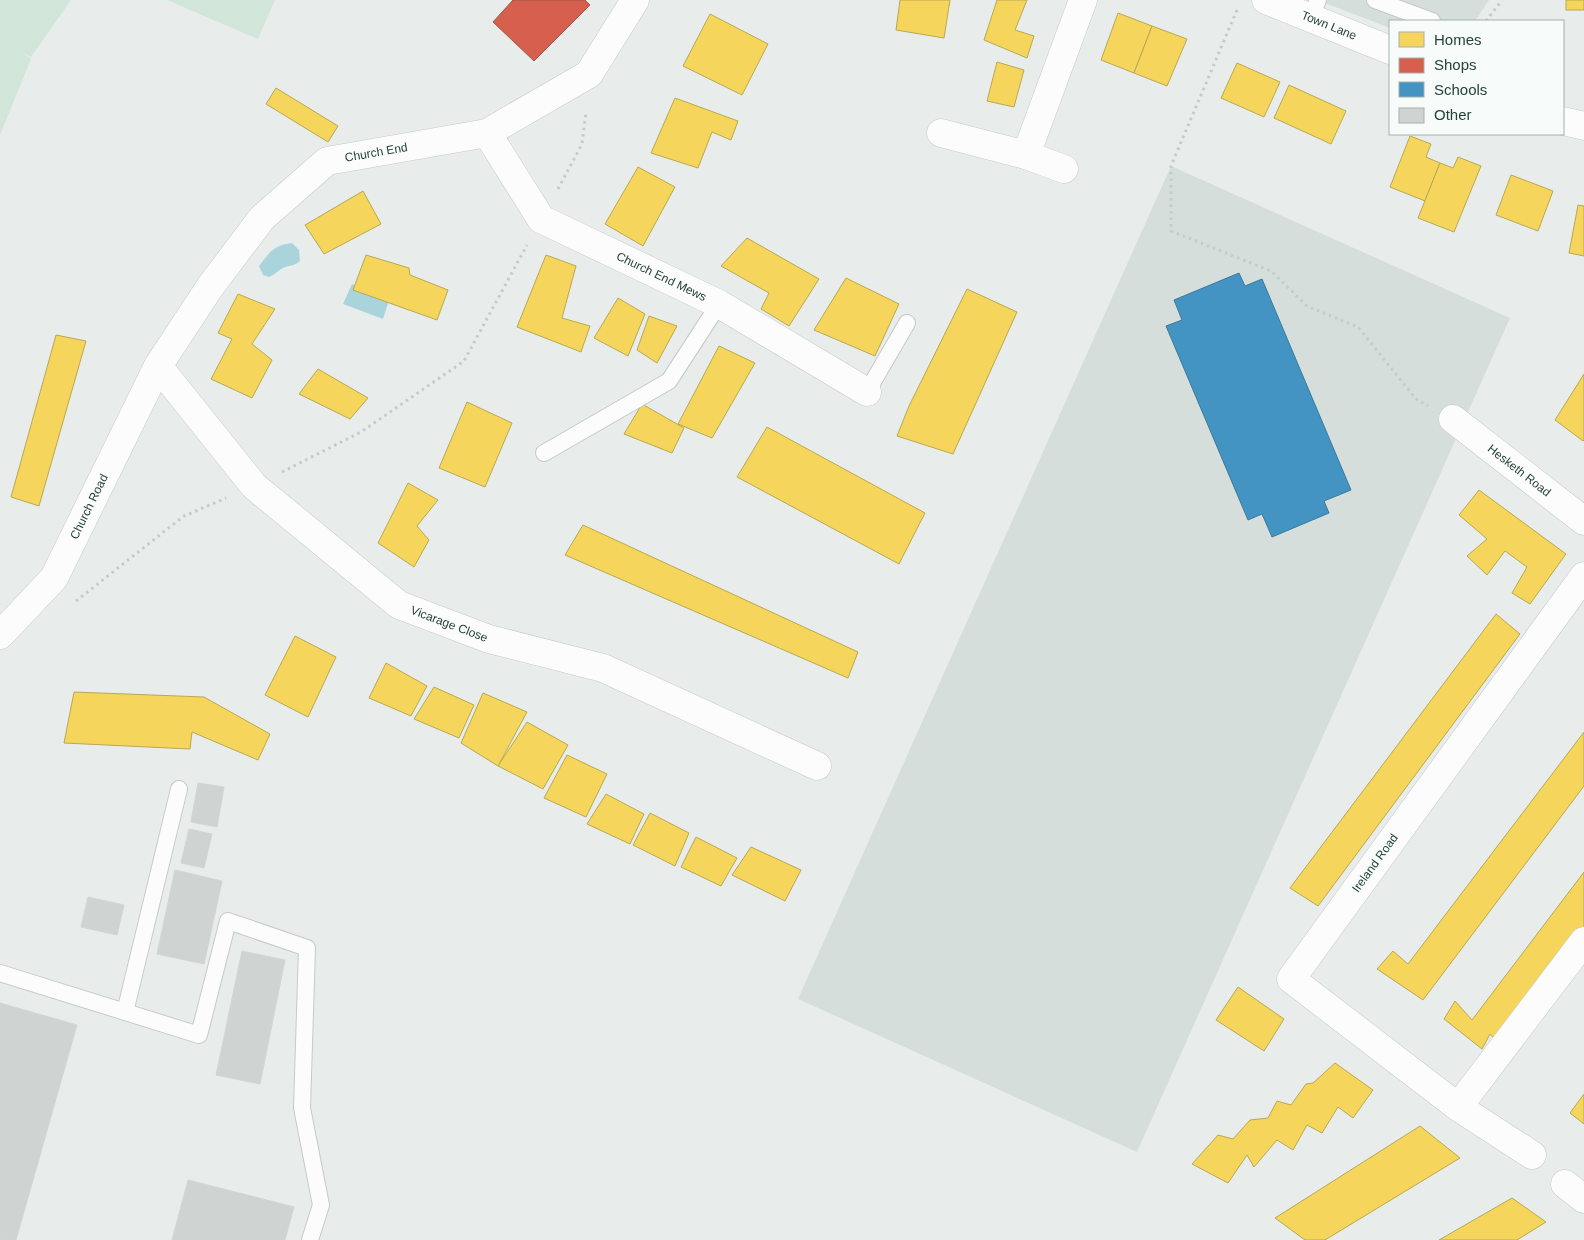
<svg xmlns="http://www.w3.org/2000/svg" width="1584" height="1240" font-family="Arial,sans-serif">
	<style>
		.built { fill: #d6dedb }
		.green { fill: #d1e6d8 }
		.water { fill: #a9d4db }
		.homes { fill: #f6d55c; stroke: #b7a952 }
		.shops { fill: #d6604d; stroke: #a15747 }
		.schools { fill: #4393c3; stroke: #3a7b9a }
		.building { fill: #cfd4d2; stroke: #d1d6d4 }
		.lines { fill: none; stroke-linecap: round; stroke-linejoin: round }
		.service-casing { stroke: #c5cac8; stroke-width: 18 }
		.minor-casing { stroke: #c5cac8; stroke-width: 29 }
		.tertiary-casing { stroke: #c5cac8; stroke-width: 29 }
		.path { stroke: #c3ccca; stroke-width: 3; stroke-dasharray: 2.5 4; stroke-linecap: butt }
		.service { stroke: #fcfcfc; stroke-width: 16 }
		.minor { stroke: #fcfcfc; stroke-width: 28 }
		.tertiary { stroke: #fcfcfc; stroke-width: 28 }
		.labels { text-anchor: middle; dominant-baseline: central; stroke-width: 5; stroke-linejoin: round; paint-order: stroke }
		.street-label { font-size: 12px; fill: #24423a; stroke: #f7fbf9 }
	</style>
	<rect width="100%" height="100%" fill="#e8edeb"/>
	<g class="built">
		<polygon points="1317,0 1489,0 1475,21 1390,21 1390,28"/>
		<polygon points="1171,166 1510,318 1137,1152 798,999"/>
	</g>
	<g class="green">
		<polygon points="0,0 71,0 31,57 23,53 31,59 0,135"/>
		<polygon points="167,0 275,0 258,39"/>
	</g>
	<g class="water">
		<path d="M292 243 299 250 300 261C295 266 290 265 283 268 278 270 275 275 269 277L263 275 259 266C270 252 274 245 292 243Z"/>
		<polygon points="352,284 390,297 383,319 343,304"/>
	</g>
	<g class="homes">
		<polygon points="900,0 950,0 944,38 896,30"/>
		<polygon points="997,0 1027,0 1015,30 1034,36 1027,58 984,40"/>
		<rect x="1566" y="0" width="18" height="10"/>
		<polygon points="1118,13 1152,26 1134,73 1101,60"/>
		<polygon points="710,14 768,44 742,95 683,66"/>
		<polygon points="1152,26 1187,39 1167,86 1134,73"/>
		<polygon points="997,62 1024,70 1014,107 987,101"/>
		<polygon points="1237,63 1280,82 1264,117 1221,98"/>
		<polygon points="1289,85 1346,111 1331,144 1274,118"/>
		<polygon points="276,88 338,126 328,142 266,104"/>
		<polygon points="675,98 738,121 731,140 712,132 698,168 651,153"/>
		<polygon points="1410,136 1431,144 1426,157 1440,163 1425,201 1390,187"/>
		<polygon points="1458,157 1481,166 1454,232 1418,218 1440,163 1453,168"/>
		<polygon points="638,167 675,187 643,246 605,224"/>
		<polygon points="1511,175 1553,191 1538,231 1496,215"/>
		<polygon points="363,191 381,224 324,254 305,225"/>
		<polygon points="1578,205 1584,206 1584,256 1569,253"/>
		<polygon points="747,238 819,279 789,326 761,309 769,293 721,266"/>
		<polygon points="366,255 409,268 410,275 448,290 437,320 353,290"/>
		<polygon points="546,255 576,266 562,318 590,326 581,352 517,327"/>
		<polygon points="846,278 899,304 875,356 814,330"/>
		<polygon points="967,289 1017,312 953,454 897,436 909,406"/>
		<polygon points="238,294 275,309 252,344 272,360 252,398 211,379 232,339 218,333"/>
		<polygon points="618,298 645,314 628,356 594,338"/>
		<polygon points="649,316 677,326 657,363 637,350"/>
		<polygon points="56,335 86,341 39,506 11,497"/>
		<polygon points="719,346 755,363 712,438 678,424"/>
		<polygon points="318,369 368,398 350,419 299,394"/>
		<polygon points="1584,374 1584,440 1583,441 1555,420"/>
		<polygon points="467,402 512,423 485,487 439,468"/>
		<polygon points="642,404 684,428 672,453 624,434"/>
		<polygon points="767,427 925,513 899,564 737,477"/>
		<polygon points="408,483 438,500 417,526 429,540 414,567 378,543"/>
		<polygon points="1479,490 1566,554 1530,604 1512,593 1527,567 1505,551 1487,575 1467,556 1487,539 1459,515"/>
		<polygon points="583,525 858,652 848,678 565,555"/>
		<polygon points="1496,614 1520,634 1318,906 1290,888"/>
		<polygon points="295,636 336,657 308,717 265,695"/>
		<polygon points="386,663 427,686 411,716 369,698"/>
		<polygon points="434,687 474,705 459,738 414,719"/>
		<polygon points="74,692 204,697 270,734 258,760 192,732 190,749 64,743"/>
		<polygon points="483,693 527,712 498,766 461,743"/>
		<polygon points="527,722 568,745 543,789 498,766"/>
		<polygon points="1584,732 1584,786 1423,1000 1377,969 1393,951 1408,964"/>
		<polygon points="567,755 607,774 586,817 544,798"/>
		<polygon points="606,794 644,814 630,844 587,824"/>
		<polygon points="650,813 689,833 675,866 633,845"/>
		<polygon points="696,837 737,858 721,886 681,867"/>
		<polygon points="751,847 801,870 785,901 732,875"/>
		<polygon points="1584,872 1584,928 1497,1042 1490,1034 1482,1049 1444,1019 1455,1001 1472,1020"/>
		<polygon points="1238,987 1284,1019 1264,1051 1216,1020"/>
		<polygon points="1335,1063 1373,1090 1353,1118 1338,1107 1322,1133 1307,1125 1293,1150 1277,1140 1254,1167 1247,1155 1228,1183 1192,1164 1218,1135 1233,1139 1250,1120 1268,1118 1277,1101 1291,1105 1306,1084 1313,1083"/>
		<polygon points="1584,1094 1584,1124 1570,1113"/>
		<polygon points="1420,1126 1460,1158 1325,1240 1305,1240 1275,1218"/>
		<polygon points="1512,1198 1546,1222 1517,1240 1439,1240"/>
	</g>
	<polygon class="shops" points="513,0 585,0 590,5 534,61 493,22"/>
	<polygon class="schools" points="1239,273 1245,286 1262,279 1351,490 1324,501 1329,513 1272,537 1262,514 1248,520 1166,326 1182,320 1174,300"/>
	<g class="building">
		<polygon points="198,783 224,787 217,827 191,822"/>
		<polygon points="189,829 212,834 204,868 181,863"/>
		<polygon points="175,870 222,881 204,964 157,954"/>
		<polygon points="88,897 124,905 117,935 81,927"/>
		<polygon points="242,951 285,960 260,1084 216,1075"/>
		<polygon points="0,1003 77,1025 16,1240 0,1240"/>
		<polygon points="188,1180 294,1207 285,1240 172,1240"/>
	</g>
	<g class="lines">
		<g class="service-casing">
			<g id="service">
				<polyline points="1375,0 1432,21"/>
				<polyline points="1310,18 1318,0"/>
				<polyline points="867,392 907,323"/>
				<polyline points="544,453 669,381 719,304"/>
				<polyline points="0,973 199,1035 228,921 307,948 302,1108 321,1205 310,1240"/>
				<polyline points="125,1012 179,789"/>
			</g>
		</g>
		<g class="minor-casing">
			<g id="minor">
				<path id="s1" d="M487 133 541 219 719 304 867 392"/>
				<polyline points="941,133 1026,155 1083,0"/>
				<polyline points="1026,155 1064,169"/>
				<path id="s2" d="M158 366 254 486 399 605 489 639 603 668 817 766"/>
				<path id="s3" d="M1453 419 1584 521"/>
				<polyline points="1584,576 1291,979 1458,1107 1584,941"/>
				<path id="s4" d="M0 635 54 578 158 366 210 287 262 218 327 161 487 133 589 74 635 0"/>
				<polyline points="1458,1107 1532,1155"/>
				<polyline points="1565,1184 1584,1199"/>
			</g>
		</g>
		<g class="tertiary-casing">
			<g id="tertiary">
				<path id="s5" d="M1266 0 1390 50"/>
				<polyline points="1563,121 1584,126"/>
			</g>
		</g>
		<g class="path">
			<polyline points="1237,10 1171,166 1171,231 1271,271 1307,306 1358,327 1416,399 1428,406"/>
			<polyline points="1486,21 1502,0"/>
			<polyline points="558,189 582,144 586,112"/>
			<polyline points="282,472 361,432 464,361 527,245"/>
			<polyline points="76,601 184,516 226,498"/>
		</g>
		<use href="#service" class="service"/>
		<use href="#minor" class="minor"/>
		<use href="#tertiary" class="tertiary"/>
	</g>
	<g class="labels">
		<g class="street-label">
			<text stroke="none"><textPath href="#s5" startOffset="68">Town Lane</textPath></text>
			<text stroke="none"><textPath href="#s4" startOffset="632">Church End</textPath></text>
			<text stroke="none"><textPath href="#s1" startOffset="235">Church End Mews</textPath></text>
			<text stroke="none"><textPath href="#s3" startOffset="84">Hesketh Road</textPath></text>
			<text stroke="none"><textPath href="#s4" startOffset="158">Church Road</textPath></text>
			<text stroke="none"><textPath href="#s2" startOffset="395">Vicarage Close</textPath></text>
			<text transform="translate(1375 863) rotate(-54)">Ireland Road</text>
		</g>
	</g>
	<rect x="1389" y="20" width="175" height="115" fill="#f7fbf9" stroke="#a3b1ad"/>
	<rect x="1399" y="32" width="25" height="15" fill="#f6d55c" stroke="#a3b1ad"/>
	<text x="1434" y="45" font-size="15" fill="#24423a">Homes</text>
	<rect x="1399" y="58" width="25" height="15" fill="#d6604d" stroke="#a3b1ad"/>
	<text x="1434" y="70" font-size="15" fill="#24423a">Shops</text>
	<rect x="1399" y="82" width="25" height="15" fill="#4393c3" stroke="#a3b1ad"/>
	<text x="1434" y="95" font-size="15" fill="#24423a">Schools</text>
	<rect x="1399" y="108" width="25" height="15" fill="#cfd4d2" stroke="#a3b1ad"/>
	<text x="1434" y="120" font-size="15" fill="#24423a">Other</text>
</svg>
